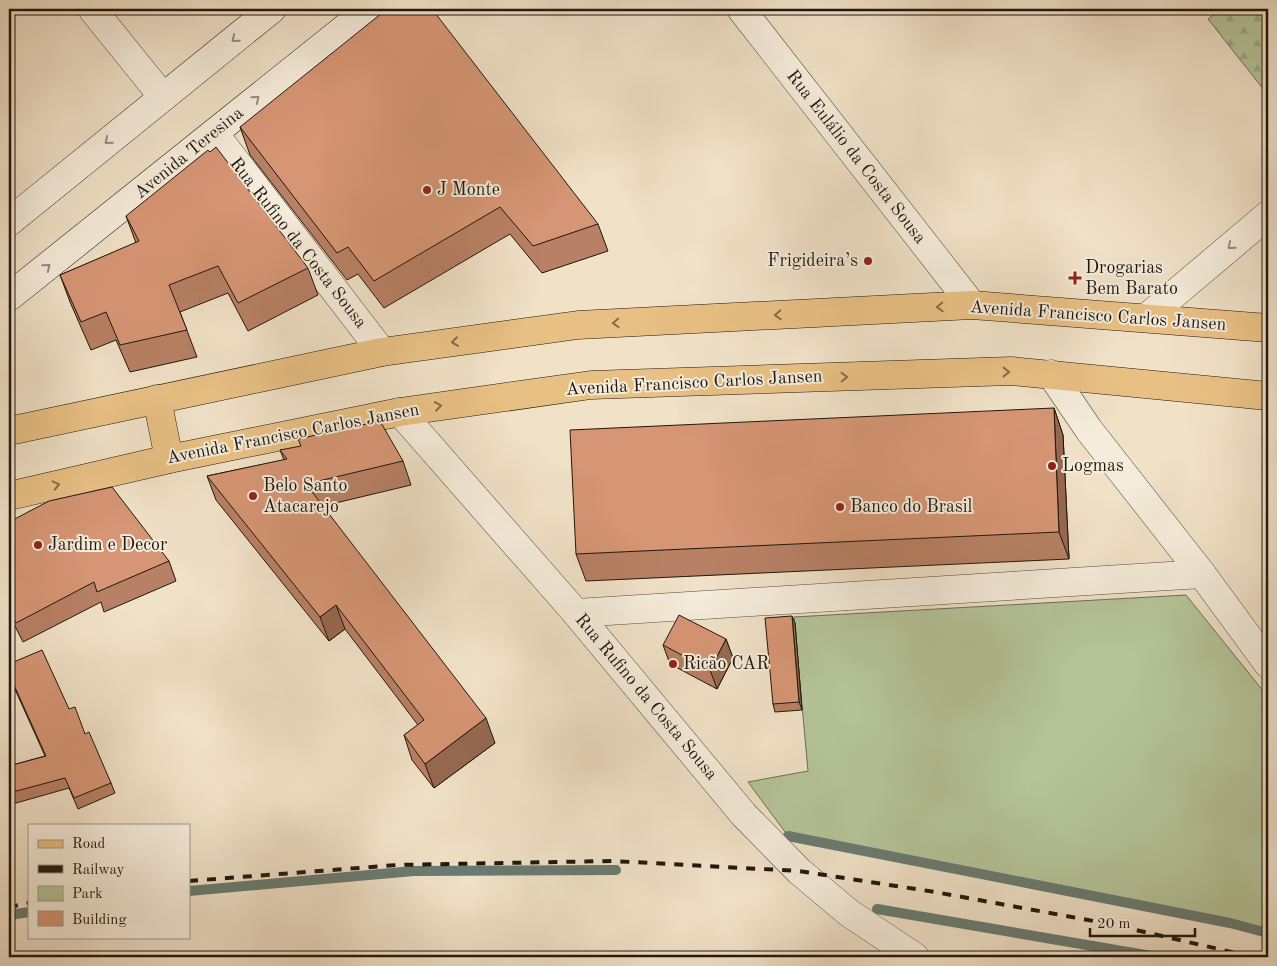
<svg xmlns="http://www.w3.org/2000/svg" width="1277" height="966" font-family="'Old Standard TT',serif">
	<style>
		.green { fill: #b5c499; stroke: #6a6e54 }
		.forest { fill: url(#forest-firs); stroke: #6a6e54 }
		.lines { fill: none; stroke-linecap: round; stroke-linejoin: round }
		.stream { stroke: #697b71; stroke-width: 10 }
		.minor-casing { stroke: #544a3d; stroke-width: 29 }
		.tertiary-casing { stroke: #544a3d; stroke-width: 29 }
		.secondary-casing { stroke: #20170f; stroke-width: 29 }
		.primary-casing { stroke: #20170f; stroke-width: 29 }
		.minor { stroke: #f5ecdb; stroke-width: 28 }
		.tertiary { stroke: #f5ecdb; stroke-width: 28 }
		.secondary { stroke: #f5ecdb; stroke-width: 28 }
		.primary { stroke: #e8c084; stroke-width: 28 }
		.rail { stroke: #20170f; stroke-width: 4; stroke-dasharray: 9 9; stroke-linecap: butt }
		.wall { fill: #b88064; stroke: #20170f }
		.shaded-wall { fill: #966851; stroke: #20170f }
		.building { fill: #d69574; stroke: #20170f }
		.oneway { stroke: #958c7f }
		.oneway2 { stroke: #846c4a }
		.poi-dot { fill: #8f2418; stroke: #f5ecdb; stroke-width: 2 }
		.labels { text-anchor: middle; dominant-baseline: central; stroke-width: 4; stroke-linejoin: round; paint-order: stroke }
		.street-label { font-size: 18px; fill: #20170f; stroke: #f5ecdb }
		.poi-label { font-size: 18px; fill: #20170f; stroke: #f5ecdb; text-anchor: start }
	</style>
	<defs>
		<pattern id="forest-firs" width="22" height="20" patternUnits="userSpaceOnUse" patternTransform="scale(1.25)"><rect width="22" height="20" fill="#b5c499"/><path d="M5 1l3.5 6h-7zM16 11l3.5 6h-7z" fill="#9ba883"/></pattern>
	</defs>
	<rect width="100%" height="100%" fill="#f0e1c7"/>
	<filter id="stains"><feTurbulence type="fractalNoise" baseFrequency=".004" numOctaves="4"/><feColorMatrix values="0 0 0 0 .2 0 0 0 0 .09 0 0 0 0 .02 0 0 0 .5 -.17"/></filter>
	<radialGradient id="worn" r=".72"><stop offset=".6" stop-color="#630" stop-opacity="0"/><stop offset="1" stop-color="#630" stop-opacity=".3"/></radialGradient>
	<polygon class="green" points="1186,595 1268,697 1268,933 1230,923 788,836 748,782 808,771 794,617"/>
	<polygon class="forest" points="1221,9 1268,9 1268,95 1208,19"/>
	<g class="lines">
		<g class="stream">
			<polyline points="788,836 1230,923 1268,933"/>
			<polyline points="189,891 414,871 616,870"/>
			<polyline points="877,909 1157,957"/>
			<polyline points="9,915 29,912"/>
		</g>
		<g class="minor-casing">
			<g id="minor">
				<polyline points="92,9 163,97"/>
				<polyline points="741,9 972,305"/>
				<polyline points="214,133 382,352"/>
				<polyline points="1146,318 1268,215"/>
				<polyline points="1051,374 1089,430 1202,574 1268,664"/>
				<polyline points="576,613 1202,574"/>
			</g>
		</g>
		<g class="tertiary-casing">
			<polyline id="tertiary" points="400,412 576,613 744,815 799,871 849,913 915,957"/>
		</g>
		<g class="secondary-casing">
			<g id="secondary">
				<polyline points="9,222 272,9"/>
				<polyline points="9,297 369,9"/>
			</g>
		</g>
		<g class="primary-casing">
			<g id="primary">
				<polyline points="157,399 169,459"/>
				<polyline points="9,431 382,352 578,325 972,305 1268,328"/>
				<polyline points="9,496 169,459 400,412 591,385 1011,371 1268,396"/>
			</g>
		</g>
		<use href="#minor" class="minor"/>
		<use href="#tertiary" class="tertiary"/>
		<use href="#secondary" class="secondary"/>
		<use href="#primary" class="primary"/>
		<g class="rail">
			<polyline points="189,881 397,865 613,861 799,871 935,892 1110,924 1253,957"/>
			<polyline points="9,907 29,903"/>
		</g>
	</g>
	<g class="wall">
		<polygon points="240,127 598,224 608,251 542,273 510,234 384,308 358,274 347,280 250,155"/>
		<polygon points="126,216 308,268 318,295 248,331 228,293 180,312 197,357 130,372 116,340 91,350 70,302 60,275 136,243"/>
		<polygon points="1054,408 1063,435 1069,559 586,581 576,554"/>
		<polygon points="280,450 403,461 411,485 323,506 495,743 434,788 412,760 404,735 418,725 345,629 329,641 216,500 207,476 284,460"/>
		<polygon points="9,522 169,561 176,581 104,612 101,602 23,642 9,614"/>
		<polygon points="795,623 802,710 775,712 773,704"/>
		<polygon points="726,639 733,658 717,689 670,664 663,645"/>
		<polygon points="9,664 69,709 85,734 111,783 115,793 78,809 69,788 9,805 9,766 45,756 9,676"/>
	</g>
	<g class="shaded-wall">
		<polygon points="1054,408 1063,435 1069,559 1059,532"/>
		<polygon points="336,605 345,629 329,641 320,617"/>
		<polygon points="792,616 795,623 802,710 799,702"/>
		<polygon points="726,639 733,658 717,689 710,670"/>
		<polygon points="486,718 495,743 434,788 425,764"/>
	</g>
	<g class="building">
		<polygon points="387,9 432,9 598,224 533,246 500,207 374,281 348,247 337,253 240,127"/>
		<polygon points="216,147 308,268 238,303 218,266 169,285 187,330 120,345 106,312 81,322 60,275 139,241 126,216 208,150 210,152"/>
		<polygon points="1054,408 1059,532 576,554 570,430"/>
		<polygon points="380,421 403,461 306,484 486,718 425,764 404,735 424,720 336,605 320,617 207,476 287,459 280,450 301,446 298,439"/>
		<polygon points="112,487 169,561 97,592 94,582 16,623 9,609 9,522 49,501"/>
		<polygon points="679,615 726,639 710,670 663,645"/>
		<polygon points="792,616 799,702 773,704 765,618"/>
		<polygon points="42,650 69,709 75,707 85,734 89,732 111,783 74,798 65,778 9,793 9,766 46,756 9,674 9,664"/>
	</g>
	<defs><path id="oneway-chevron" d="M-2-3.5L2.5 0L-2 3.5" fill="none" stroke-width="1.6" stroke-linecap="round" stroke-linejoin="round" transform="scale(1.25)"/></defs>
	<g class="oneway">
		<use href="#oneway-chevron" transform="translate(235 39) rotate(141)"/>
		<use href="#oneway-chevron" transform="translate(256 99) rotate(-39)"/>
		<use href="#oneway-chevron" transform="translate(108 141) rotate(141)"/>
		<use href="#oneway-chevron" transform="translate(1231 246) rotate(140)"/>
		<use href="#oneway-chevron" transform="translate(47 267) rotate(-39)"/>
	</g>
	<g class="oneway2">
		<use href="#oneway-chevron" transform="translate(940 307) rotate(177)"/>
		<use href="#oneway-chevron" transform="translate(778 315) rotate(177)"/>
		<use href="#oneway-chevron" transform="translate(616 323) rotate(177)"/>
		<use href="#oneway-chevron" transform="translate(455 342) rotate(172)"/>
		<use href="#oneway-chevron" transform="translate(1006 372)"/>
		<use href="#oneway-chevron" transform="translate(844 377) rotate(-2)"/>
		<use href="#oneway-chevron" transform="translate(438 406) rotate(-8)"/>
		<use href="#oneway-chevron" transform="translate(56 485) rotate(-13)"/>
	</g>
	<g class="poi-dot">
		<circle cx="427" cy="190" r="5"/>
		<circle cx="868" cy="261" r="5"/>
		<path d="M1072.5 270.5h5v5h5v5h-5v5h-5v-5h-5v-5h5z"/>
		<circle cx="1052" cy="466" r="5"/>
		<circle cx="253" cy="496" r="5"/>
		<circle cx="840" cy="507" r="5"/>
		<circle cx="38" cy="545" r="5"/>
		<circle cx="673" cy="664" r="5"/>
	</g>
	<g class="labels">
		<g class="street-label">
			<text transform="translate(189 153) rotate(-39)">Avenida Teresina</text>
			<text transform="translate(856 157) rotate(52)">Rua Eulálio da Costa Sousa</text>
			<text transform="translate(298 243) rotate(52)">Rua Rufino da Costa Sousa</text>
			<text transform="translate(1098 316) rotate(4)">Avenida Francisco Carlos Jansen</text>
			<text transform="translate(694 383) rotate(-3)">Avenida Francisco Carlos Jansen</text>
			<text transform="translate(293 434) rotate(-11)">Avenida Francisco Carlos Jansen</text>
			<text transform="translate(646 697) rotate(50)">Rua Rufino da Costa Sousa</text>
		</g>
		<g class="poi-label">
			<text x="437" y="190">J Monte</text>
			<text x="858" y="261" text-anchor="end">Frigideira’s</text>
			<text x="1085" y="268">Drogarias<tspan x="1085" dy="21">Bem Barato</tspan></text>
			<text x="1062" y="466">Logmas</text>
			<text x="263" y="486">Belo Santo<tspan x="263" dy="21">Atacarejo</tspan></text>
			<text x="850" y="507">Banco do Brasil</text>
			<text x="48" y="545">Jardim e Decor</text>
			<text x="683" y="664">Ricão CAR</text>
		</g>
	</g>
	<rect width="1277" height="966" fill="none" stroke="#f0e1c7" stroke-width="30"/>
	<rect x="10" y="10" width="1257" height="946" fill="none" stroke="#20170f" stroke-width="2.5"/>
	<rect x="15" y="15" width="1247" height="936" fill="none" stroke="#20170f"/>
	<rect x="28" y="824" width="162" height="115" fill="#f5ecdb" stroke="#a09789"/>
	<rect x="38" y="840" width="25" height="8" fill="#e8c084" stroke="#a09789"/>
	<text x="72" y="848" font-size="15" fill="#20170f">Road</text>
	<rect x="38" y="865" width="25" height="8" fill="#20170f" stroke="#a09789"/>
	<text x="72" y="874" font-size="15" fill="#20170f">Railway</text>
	<rect x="38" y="886" width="25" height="15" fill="#b5c499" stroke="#a09789"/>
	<text x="72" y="898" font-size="15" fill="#20170f">Park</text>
	<rect x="38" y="911" width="25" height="15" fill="#d69574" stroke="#a09789"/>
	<text x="72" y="924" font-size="15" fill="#20170f">Building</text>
	<path d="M1090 928v8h105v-8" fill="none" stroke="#20170f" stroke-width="2.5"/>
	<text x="1097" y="928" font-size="15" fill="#20170f" stroke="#f5ecdb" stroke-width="4" paint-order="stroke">20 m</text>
	<rect width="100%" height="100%" filter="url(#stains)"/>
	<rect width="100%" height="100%" fill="url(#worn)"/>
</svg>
